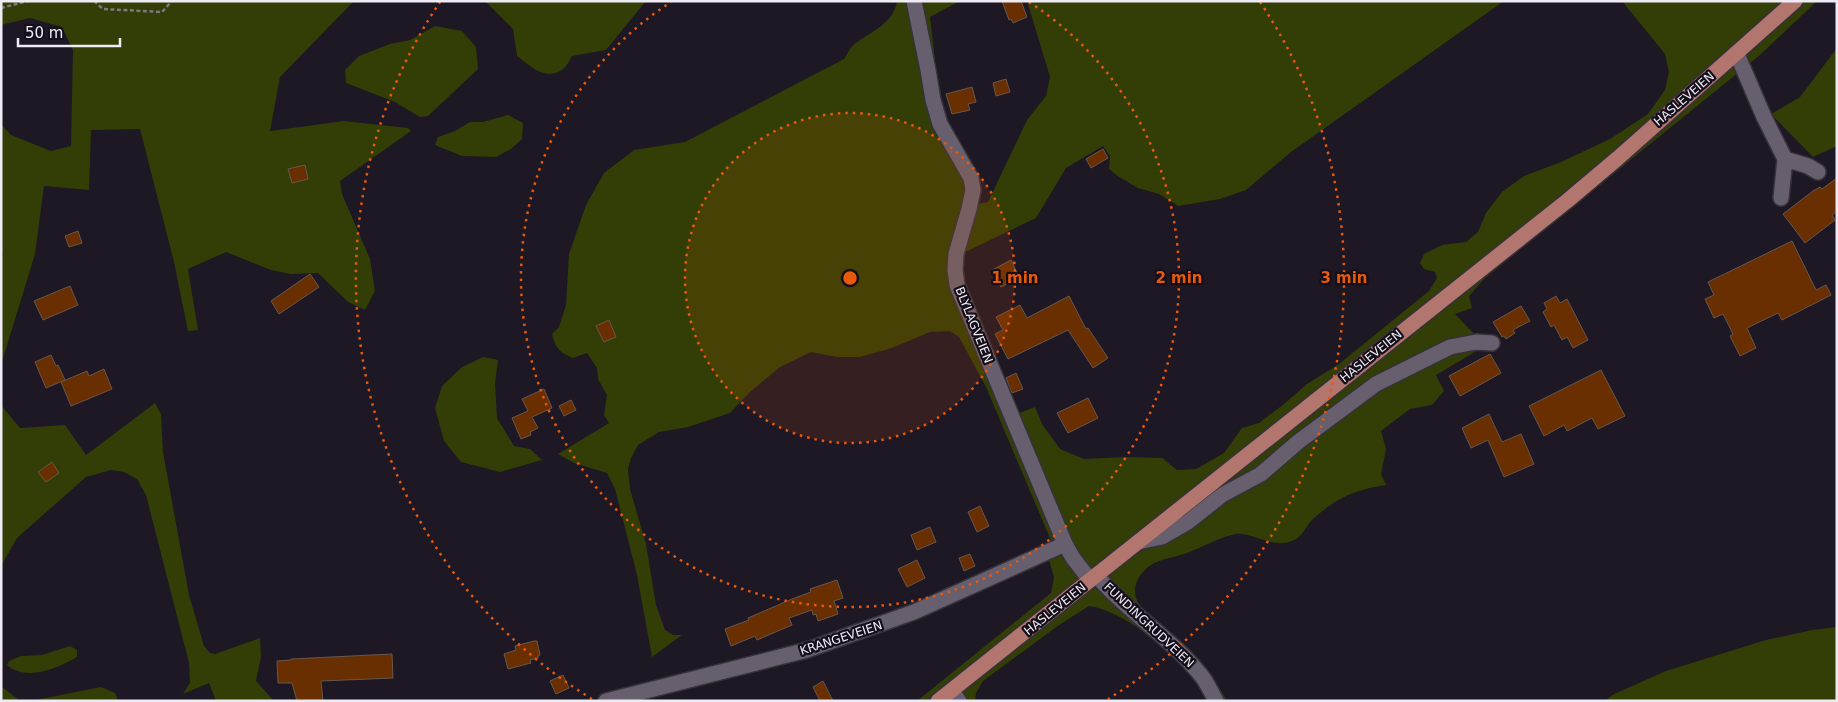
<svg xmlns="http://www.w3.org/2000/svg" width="1838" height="702" font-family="'DejaVu Sans',sans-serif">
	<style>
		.green { fill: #323e06 }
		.building { fill: #692f00; stroke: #67574e }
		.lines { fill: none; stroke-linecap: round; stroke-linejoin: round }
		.minor-casing { stroke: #36323b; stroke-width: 18 }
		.major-casing { stroke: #36323b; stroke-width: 18 }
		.path { stroke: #7c7782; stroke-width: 2.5; stroke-dasharray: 4 2.5; stroke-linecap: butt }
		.minor { stroke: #675f6e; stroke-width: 15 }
		.major { stroke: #b3766f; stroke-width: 15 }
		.ring { fill: none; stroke: #e8590c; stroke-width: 2.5; stroke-dasharray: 2.5 5 }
		.labels { text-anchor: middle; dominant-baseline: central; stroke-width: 4.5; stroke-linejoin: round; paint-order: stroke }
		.street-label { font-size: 12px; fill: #efebf4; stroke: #150f1a }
		.centre { fill: #e8590c; stroke: #150f1a; stroke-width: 2.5 }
		.ring-label { font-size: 15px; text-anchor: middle; font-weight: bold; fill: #e8590c; stroke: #150f1a; stroke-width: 4.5; stroke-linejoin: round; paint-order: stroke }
	</style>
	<rect width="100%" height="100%" fill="#1e1724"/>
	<g class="green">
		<polygon points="1,1 354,1 280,77 270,131 344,121 408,128 411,131 340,181 342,194 370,259 375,291 365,310 348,302 318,273 291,274 271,270 226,252 188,269 198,330 188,331 174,262 140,129 91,130 89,190 44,186 35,254 1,365 1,258 3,254 1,251 1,124 11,135 51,151 71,146 73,50 62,27 30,18 1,25"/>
		<path d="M485 1H646L606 50 572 56C570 60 567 66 563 69 546 82 530 66 517 56L513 29Z"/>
		<path d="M897 1H960L930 17 937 78 947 122 978 204 988 202 1027 120 1046 96 1050 77 1027 1H1504L1291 152 1246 190 1220 199 1178 206 1159 194 1138 188 1119 177 1109 169 1110 156 1103 146 1066 168 1036 218 961 254 960 283 1017 414 1035 407 1042 424 1060 449 1084 459 1126 457 1162 458 1177 470 1196 469 1224 453 1242 428 1259 423 1284 404 1307 384 1339 364 1429 291 1437 278 1435 272 1424 269 1420 263 1424 254 1442 245 1466 242 1478 232 1486 213 1502 192 1524 176 1561 162 1610 139 1648 114 1665 90 1669 72 1665 54 1622 1H1817L1760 55 1485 278 1469 296 1472 308 1455 314 1475 335 1480 349 1436 375 1444 391 1432 405 1410 409 1381 431 1386 449 1381 474 1386 485C1354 490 1336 498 1312 520 1305 527 1303 537 1292 541 1273 549 1252 532 1236 534 1219 537 1203 547 1187 553 1176 557 1160 559 1151 565 1142 571 1134 582 1135 593 1136 612 1174 633 1186 646 1202 662 1217 682 1227 701H1206C1201 692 1197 682 1191 674 1168 648 1123 611 1089 606L1059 625 983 681 976 693 975 701H917L1051 593 1054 577 1049 560 1052 543 986 387 959 337 950 331 930 332 892 348 860 357H837L811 352 780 367 750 392 730 413 688 427 659 432 638 445 631 458 628 469 630 489 646 544 656 605 665 630 673 635H682L652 657 637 575 615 489 607 473 574 463 558 454 609 423 604 415 607 395 598 379 597 368 587 353 573 358C559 352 556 349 552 334L559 327 566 305 569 254 586 205 604 173 634 150 685 142 844 59C848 53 851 46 856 43 872 31 894 23 897 1Z"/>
		<polygon points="435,26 462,31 476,47 478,69 428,116 420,117 395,102 346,83 345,70 359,56 390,44 410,40"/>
		<polygon points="1837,48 1837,146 1813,157 1771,114 1800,97"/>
		<polygon points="508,115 523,123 522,139 511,149 496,157 462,156 435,145 438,137 455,131 470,122 483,122"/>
		<polygon points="483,357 498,360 495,383 497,418 514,446 530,449 542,460 500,472 461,462 444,441 435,408 442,386 462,367"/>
		<polygon points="155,403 161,414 163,452 189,595 204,646 210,653 215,654 260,638 261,657 256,681 274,701 216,701 209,683 183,694 190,683 189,663 146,495 137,479 124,472 111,470 86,477 17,538 1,566 1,405 20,428 65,425 86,455"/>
		<polygon points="1837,627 1837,700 1835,701 1605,701 1612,695 1666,671 1766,640 1812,630"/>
		<path d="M70 646 77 650V657C58 668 27 682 7 665L9 661 21 656 42 655Z"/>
		<polygon points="1,686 20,701 1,701"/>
		<polygon points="101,687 115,693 118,701 31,701"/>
	</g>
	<g class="building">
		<polygon points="1002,1 1021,1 1027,17 1013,23 1011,19 1009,20"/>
		<polygon points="1006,79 1010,92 996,96 993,83"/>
		<polygon points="972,87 976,102 968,104 970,110 952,114 946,94"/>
		<polygon points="1103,149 1108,158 1091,168 1086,159"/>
		<polygon points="305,165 308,179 292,183 288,169"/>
		<polygon points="1837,178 1837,211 1832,215 1835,220 1805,243 1783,214 1813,191 1820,187 1822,189"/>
		<polygon points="78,231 82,243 69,247 65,236"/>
		<polygon points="1792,241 1816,290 1826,285 1831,295 1782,320 1778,313 1747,328 1756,348 1740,356 1730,336 1733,334 1723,314 1714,318 1705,299 1714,295 1708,282"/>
		<polygon points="1011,260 1019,277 1001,287 992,270"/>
		<polygon points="310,274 319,287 279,314 271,301"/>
		<polygon points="70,286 78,305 43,320 34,301"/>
		<polygon points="1069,296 1086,329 1088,328 1108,358 1093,368 1068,330 1008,359 995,334 1003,330 996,317 1020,305 1027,318"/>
		<polygon points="1556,296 1560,303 1567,299 1588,340 1573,348 1567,337 1562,340 1554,325 1551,327 1543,312 1547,309 1544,303"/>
		<polygon points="1521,306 1530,321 1513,330 1515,333 1506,339 1504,336 1502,337 1493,322"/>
		<polygon points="609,320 616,337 604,342 596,326"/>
		<polygon points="1490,354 1501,373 1460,396 1449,376"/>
		<polygon points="51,355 56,366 58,365 65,380 46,388 35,362"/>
		<polygon points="104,369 112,389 71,406 61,382 87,371 89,376"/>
		<polygon points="1601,370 1625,416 1598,429 1592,418 1567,431 1564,425 1544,436 1529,406"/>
		<polygon points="1016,373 1023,389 1012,393 1006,378"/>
		<polygon points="544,389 552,408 532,417 538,428 530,432 531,435 521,439 512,418 528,411 522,399"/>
		<polygon points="1088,398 1098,418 1068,433 1057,413"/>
		<polygon points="571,400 576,410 564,416 559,406"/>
		<polygon points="1489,414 1502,442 1521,434 1534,464 1504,477 1488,440 1471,448 1462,428"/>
		<polygon points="52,462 59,473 46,482 38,472"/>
		<polygon points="980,506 989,526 977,532 968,512"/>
		<polygon points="930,527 936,542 917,550 911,535"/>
		<polygon points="970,554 975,566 964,571 959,558"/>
		<polygon points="917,560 925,578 907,587 898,569"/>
		<polygon points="837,580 843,598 834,601 838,614 818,621 816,614 813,615 812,610 789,618 792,625 757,640 755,636 731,646 725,629 749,620 748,618 792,599 811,592 810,589"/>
		<polygon points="534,641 537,641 540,655 538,656 538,658 530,660 531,663 508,669 504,654 516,650 515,646"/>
		<polygon points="392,654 393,678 321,681 323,701 297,701 292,683 278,683 277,661 291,660 291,659"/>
		<polygon points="563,675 569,688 556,694 550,681"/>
		<polygon points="823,681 833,701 820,701 813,687"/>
	</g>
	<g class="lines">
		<g class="minor-casing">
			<g id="minor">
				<polyline points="914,1 928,70 933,100 940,124 971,178 973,190 969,209 956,254 955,270 957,285 1065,544 1073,558 1090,580"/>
				<polyline points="1737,54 1764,117 1785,159 1781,198"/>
				<polyline points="1785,159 1808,166 1818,172"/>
				<polyline points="1138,542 1162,537 1188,522 1222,495 1261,474 1298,442 1376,384 1450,347 1476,342 1492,343"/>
				<path d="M1096 575C1127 612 1170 637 1200 674 1207 682 1211 692 1216 701"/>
				<polyline points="951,691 959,701"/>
				<polyline points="606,701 807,650 914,612 1065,544"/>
			</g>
		</g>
		<g class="major-casing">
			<polyline id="major" points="938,701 1567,201 1618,158 1795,1"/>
		</g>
		<g class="path">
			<polyline points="94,1 103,9 162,12 172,1"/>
			<polyline points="1,8 28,1"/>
		</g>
		<use href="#minor" class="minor"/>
		<use href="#major" class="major"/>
	</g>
	<circle cx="850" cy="278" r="165" fill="#e8590c" fill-opacity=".12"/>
	<g class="ring">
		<circle cx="850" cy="278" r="165"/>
		<path d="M1029 2A329 329 0 1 1 671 2"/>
		<path d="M592 699A494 494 0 0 1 440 2M1260 2A494 494 0 0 1 1108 699"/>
	</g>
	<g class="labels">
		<g class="street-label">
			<text transform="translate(1684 99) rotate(-41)">HASLEVEIEN</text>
			<text transform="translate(974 325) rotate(68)">BLYLAGVEIEN</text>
			<text transform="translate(1371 356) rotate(-39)">HASLEVEIEN</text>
			<text transform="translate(1055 609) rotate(-39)">HASLEVEIEN</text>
			<text transform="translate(1149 625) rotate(43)">FUNDINGRUDVEIEN</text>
			<text transform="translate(841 638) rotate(-18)">KRANGEVEIEN</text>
		</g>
	</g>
	<circle cx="850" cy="278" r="8" class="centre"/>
	<g class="ring-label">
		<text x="1015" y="283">1 min</text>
		<text x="1179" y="283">2 min</text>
		<text x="1344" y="283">3 min</text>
	</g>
	<rect width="1838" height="702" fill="none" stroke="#efebf4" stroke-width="5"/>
	<path d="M18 38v8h102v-8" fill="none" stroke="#efebf4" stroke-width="2.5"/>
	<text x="25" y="38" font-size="15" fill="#efebf4" stroke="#150f1a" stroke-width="4" paint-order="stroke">50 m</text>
</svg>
